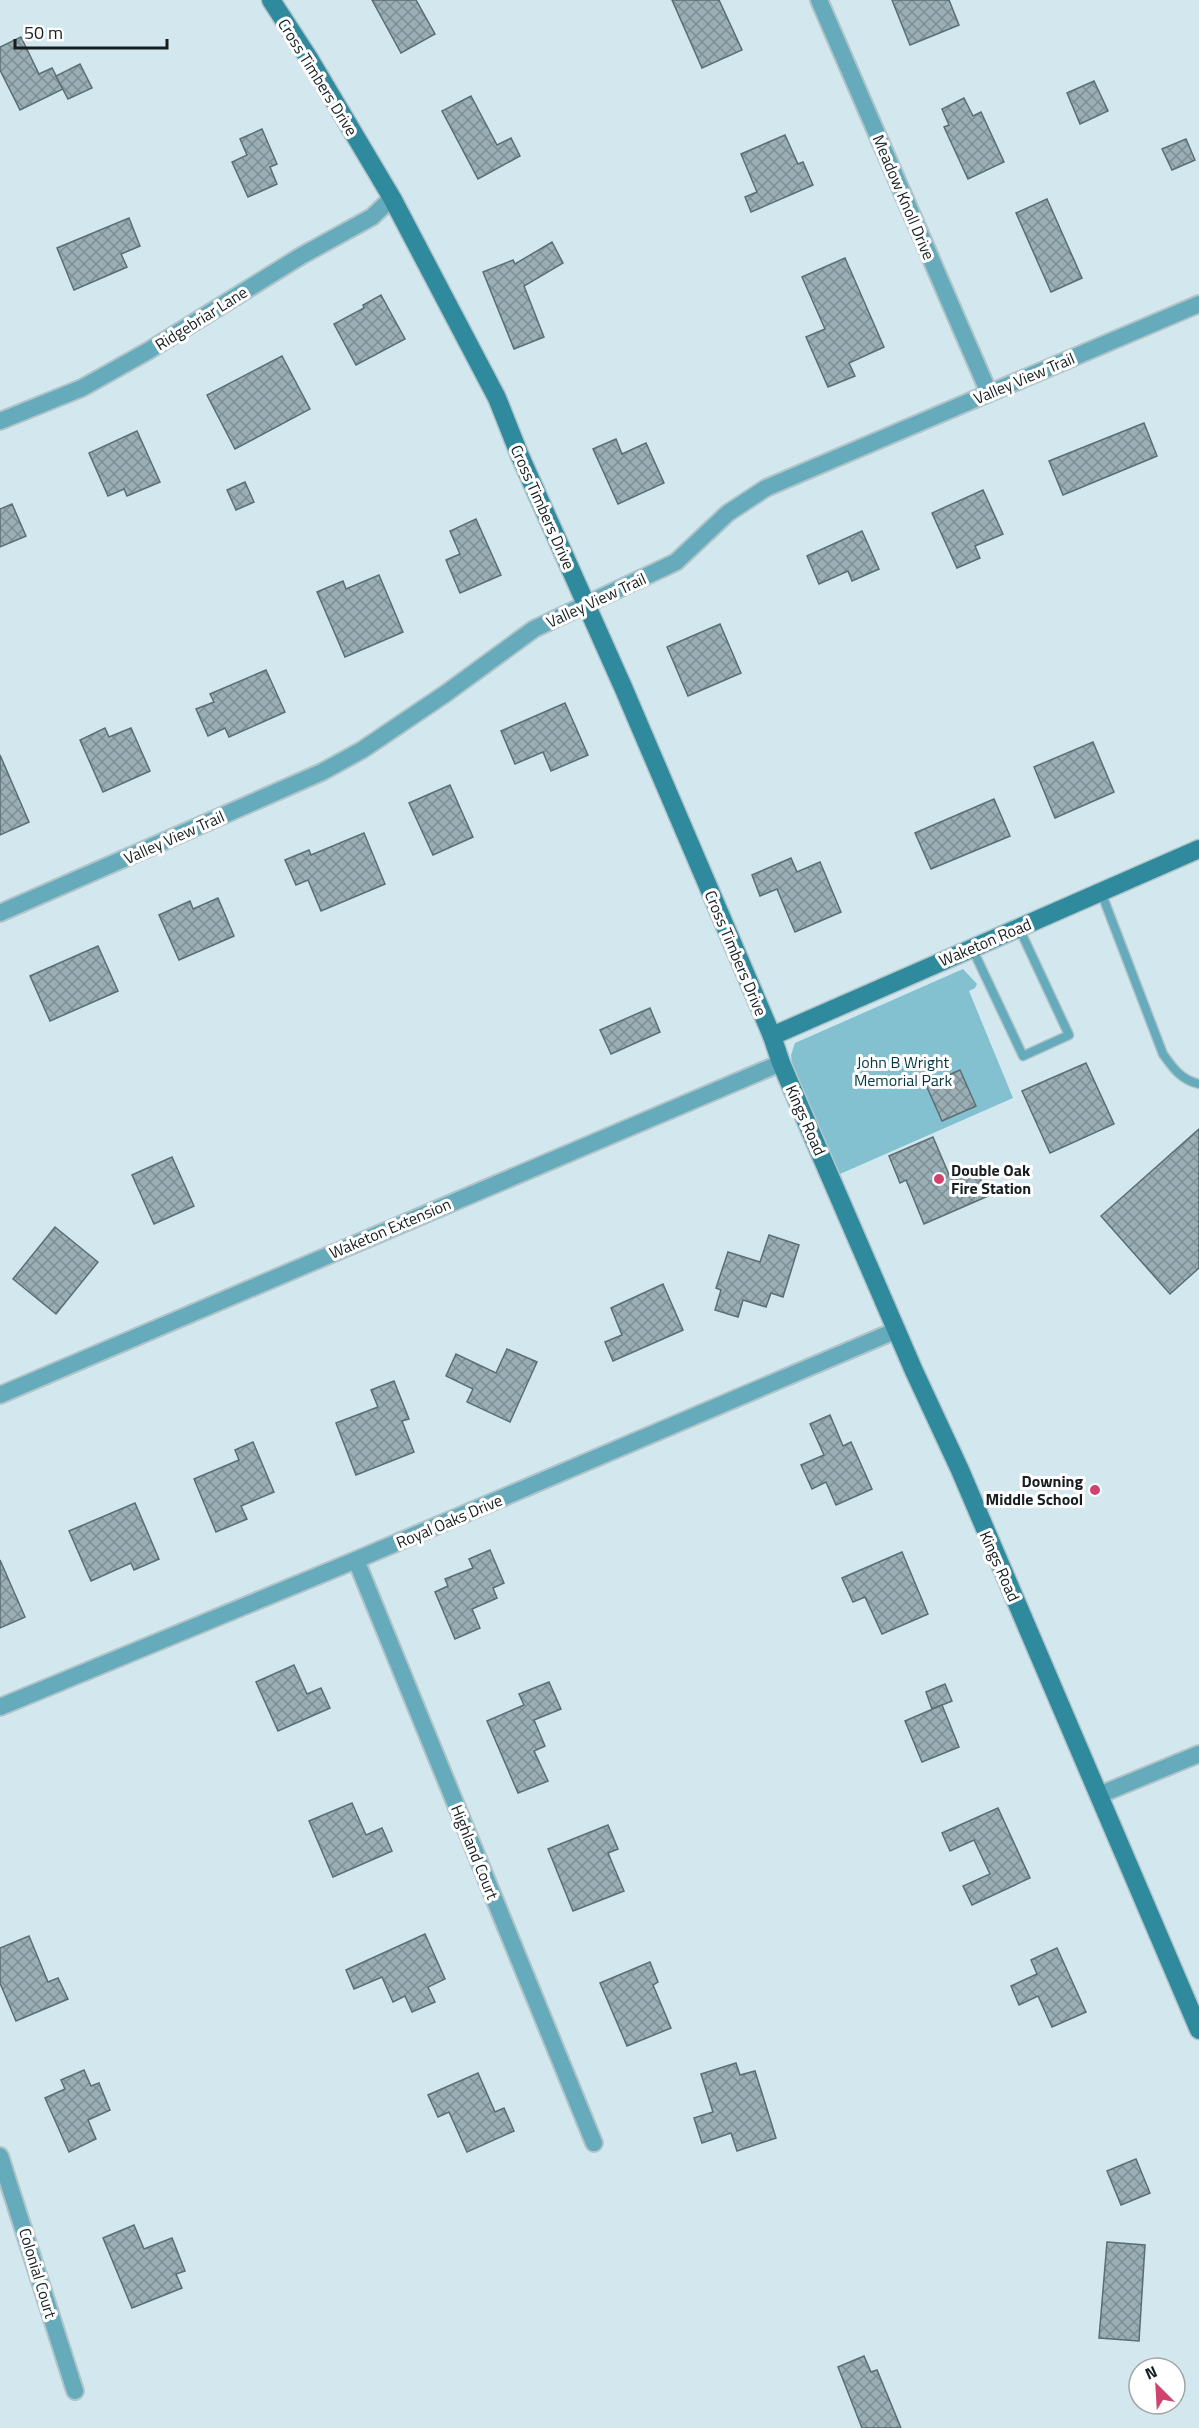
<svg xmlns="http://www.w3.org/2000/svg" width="1199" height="2428" font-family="'Titillium Web',sans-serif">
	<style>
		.green { fill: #83c1d1 }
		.building { fill: url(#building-cross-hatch); stroke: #5a6e73; stroke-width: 1.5 }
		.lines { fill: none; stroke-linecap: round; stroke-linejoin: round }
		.lane-casing { stroke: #b0c4c9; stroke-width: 11 }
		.street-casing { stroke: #b0c4c9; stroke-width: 20 }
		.secondary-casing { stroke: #b0c4c9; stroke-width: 21 }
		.lane { stroke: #66abbb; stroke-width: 8 }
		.street { stroke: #66abbb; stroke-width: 16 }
		.secondary { stroke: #2f8a9e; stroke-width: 18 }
		.poi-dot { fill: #d0436f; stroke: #fff; stroke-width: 2 }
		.labels { text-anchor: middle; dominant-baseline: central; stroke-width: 6; stroke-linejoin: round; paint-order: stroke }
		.street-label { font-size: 16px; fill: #161e21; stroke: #fff }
		.park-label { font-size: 16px; fill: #033742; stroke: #fff }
		.poi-label { font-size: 16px; font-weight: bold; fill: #161e21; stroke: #fff; text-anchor: start }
	</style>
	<defs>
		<pattern id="building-cross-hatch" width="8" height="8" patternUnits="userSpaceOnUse" patternTransform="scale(1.5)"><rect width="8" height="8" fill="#9aafb5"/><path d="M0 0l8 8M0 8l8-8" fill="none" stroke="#7d8e93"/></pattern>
	</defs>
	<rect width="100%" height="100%" fill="#d2e8ee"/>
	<polygon class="green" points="963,969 977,984 975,988 969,991 1013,1098 840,1174 792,1063 791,1055 795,1043"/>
	<g class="building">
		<polygon points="372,0 416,0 435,34 401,53"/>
		<polygon points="672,0 719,0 742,50 702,68"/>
		<polygon points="892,0 949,0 959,25 910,45"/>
		<polygon points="21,37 39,74 52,68 63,89 20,110 0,70 0,47"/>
		<polygon points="80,64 92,88 68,99 56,76"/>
		<polygon points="1094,81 1108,111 1080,124 1067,93"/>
		<polygon points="471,96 497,145 511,138 520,156 478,179 442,111"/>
		<polygon points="964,98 973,116 981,112 1004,162 968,179 944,127 949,125 942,109"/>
		<polygon points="262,129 277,164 270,167 277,184 248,197 232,162 247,155 240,139"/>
		<polygon points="785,135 798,164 803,162 813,185 751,212 745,197 757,192 741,154"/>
		<polygon points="1186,139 1195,160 1172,170 1162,149"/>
		<polygon points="1047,199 1082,278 1051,292 1016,213"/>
		<polygon points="129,218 140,246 121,254 127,267 74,290 57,248"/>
		<polygon points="552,242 563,263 524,286 544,337 514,349 483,272 513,260 515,264"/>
		<polygon points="845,258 884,347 849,363 855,376 828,387 806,337 825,329 802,277"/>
		<polygon points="381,295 405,339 356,365 334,324 364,308 363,305"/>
		<polygon points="282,356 310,409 235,449 207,395"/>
		<polygon points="1144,423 1157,456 1063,495 1049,461"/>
		<polygon points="137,431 160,482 127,496 124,489 108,496 89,453"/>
		<polygon points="616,439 622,454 646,443 664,483 618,504 593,449"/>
		<polygon points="245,482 254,502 236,510 227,490"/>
		<polygon points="983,490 1003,534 975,546 980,558 957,568 932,513"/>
		<polygon points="12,504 26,536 0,547 0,509"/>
		<polygon points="476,519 501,575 460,593 446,560 460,554 450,531"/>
		<polygon points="862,531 879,569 852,581 848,571 819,584 807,556"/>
		<polygon points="379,575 403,632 345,657 317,592 343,581 346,589"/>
		<polygon points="720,624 741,673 688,696 667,647"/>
		<polygon points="266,670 285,712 229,737 225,728 208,736 196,709 214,702 210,694"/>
		<polygon points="565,703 588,755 551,771 543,752 515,764 501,731"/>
		<polygon points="105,728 109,737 131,728 150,771 103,792 80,740"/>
		<polygon points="1093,742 1114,792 1055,818 1034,767"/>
		<polygon points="0,755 29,822 0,835"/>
		<polygon points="450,785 473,837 433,855 409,803"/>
		<polygon points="994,799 1010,836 931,869 915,833"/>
		<polygon points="364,833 385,884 321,911 308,880 296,885 285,860 309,850 311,855"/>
		<polygon points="791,858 797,872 820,862 841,912 795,932 777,889 760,896 752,875"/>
		<polygon points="218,898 234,936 179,960 159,915 190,901 193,909"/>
		<polygon points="98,946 118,991 50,1021 30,976"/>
		<polygon points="650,1008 660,1032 611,1054 600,1030"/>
		<polygon points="1086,1063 1114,1124 1050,1153 1022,1091"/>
		<polygon points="960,1070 976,1106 942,1121 926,1085"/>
		<polygon points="1199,1129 1199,1268 1170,1294 1101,1216"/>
		<polygon points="933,1137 950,1177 975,1167 988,1196 924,1224 906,1180 900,1183 889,1156"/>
		<polygon points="172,1157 194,1206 154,1224 132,1175"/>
		<polygon points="55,1227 98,1262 56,1314 13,1279"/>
		<polygon points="769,1235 799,1245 783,1297 771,1293 766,1307 743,1300 738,1317 715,1310 721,1290 716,1288 728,1252 760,1262"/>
		<polygon points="663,1284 683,1330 613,1361 605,1342 622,1335 611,1308"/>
		<polygon points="507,1349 537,1362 510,1422 467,1402 473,1389 446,1376 456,1354 496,1373"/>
		<polygon points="394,1381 409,1419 402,1421 414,1452 356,1475 336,1423 378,1407 371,1390"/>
		<polygon points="830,1415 843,1446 851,1442 872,1489 836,1505 826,1482 812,1489 801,1465 824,1455 810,1424"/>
		<polygon points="253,1442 274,1492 241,1506 247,1519 216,1532 194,1479 239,1460 235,1450"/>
		<polygon points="135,1503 159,1559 134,1570 131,1563 91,1581 69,1531"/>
		<polygon points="490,1550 504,1583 493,1588 497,1598 472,1609 480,1628 455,1639 435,1592 448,1586 445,1579 473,1568 469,1559"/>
		<polygon points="902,1552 928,1614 882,1634 865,1597 853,1602 842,1578"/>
		<polygon points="0,1560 25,1617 0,1628"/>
		<polygon points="294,1665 307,1694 321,1688 330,1708 278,1731 256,1682"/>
		<polygon points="549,1682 561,1709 534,1720 545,1746 534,1751 548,1781 518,1793 487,1721 524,1705 519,1694"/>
		<polygon points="945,1684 952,1701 932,1709 926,1692"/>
		<polygon points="942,1705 959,1747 922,1762 905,1721"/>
		<polygon points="352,1803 366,1835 382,1828 392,1851 333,1877 309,1821"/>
		<polygon points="998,1808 1030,1878 972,1905 963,1886 990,1874 974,1840 950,1851 942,1833"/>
		<polygon points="608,1825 618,1849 608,1853 624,1891 573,1911 548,1849"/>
		<polygon points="425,1934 445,1979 428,1987 435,2002 412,2012 405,1996 393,2002 382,1977 354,1989 346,1970"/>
		<polygon points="29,1936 48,1982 58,1978 68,1999 16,2021 0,1983 0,1948"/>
		<polygon points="1057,1948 1086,2012 1052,2027 1038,1996 1019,2005 1011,1986 1037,1974 1031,1960"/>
		<polygon points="650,1962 658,1982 653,1985 671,2028 627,2046 600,1983"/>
		<polygon points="736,2063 740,2075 755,2071 776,2138 737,2151 731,2133 702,2143 694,2118 713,2112 701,2074"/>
		<polygon points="84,2070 91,2086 99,2083 110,2110 88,2120 96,2139 69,2152 45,2098 65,2089 61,2080"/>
		<polygon points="478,2073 495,2112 504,2108 514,2131 467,2152 449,2112 438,2117 428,2095"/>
		<polygon points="1136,2159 1150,2193 1121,2205 1107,2171"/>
		<polygon points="134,2225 144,2249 172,2238 185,2271 176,2274 182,2288 132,2308 103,2238"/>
		<polygon points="1107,2242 1145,2245 1139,2341 1099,2338"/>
		<polygon points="864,2356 871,2372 877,2370 901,2428 862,2428 838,2367"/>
	</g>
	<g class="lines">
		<g class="lane-casing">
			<g id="lane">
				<path d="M1101 892 1163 1054C1173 1068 1181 1080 1199 1084"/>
				<polyline points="972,948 1023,1056 1069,1035 1019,928"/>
			</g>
		</g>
		<g class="street-casing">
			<g id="street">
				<polyline points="819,0 989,393"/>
				<polyline points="0,421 82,388 148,351 301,256 372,217 392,198"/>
				<polyline points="0,913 322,772 362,750 445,694 534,629 676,562 728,513 766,488 1199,304"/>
				<polyline points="0,1395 781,1063"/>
				<polyline points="356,1560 594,2143"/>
				<polyline points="0,1707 356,1560 897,1330"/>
				<polyline points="1099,1795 1199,1754"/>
				<polyline points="0,2156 75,2391"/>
			</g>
		</g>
		<g class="secondary-casing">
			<g id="secondary">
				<polyline points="271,0 310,60 392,198 497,398 520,456 623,687 772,1036 781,1063 914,1371 960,1470 1199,2030"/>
				<polyline points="772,1036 1199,849"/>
			</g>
		</g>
		<use href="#lane" class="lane"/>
		<use href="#street" class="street"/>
		<use href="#secondary" class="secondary"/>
	</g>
	<g class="poi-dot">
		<circle cx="939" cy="1179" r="6"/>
		<circle cx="1095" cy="1490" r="6"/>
	</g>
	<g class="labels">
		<g class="street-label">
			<text transform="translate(318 77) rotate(58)">Cross Timbers Drive</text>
			<text transform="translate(904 197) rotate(67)">Meadow Knoll Drive</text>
			<text transform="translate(201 318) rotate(-32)">Ridgebriar Lane</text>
			<text transform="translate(1024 378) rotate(-23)">Valley View Trail</text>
			<text transform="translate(543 507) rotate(66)">Cross Timbers Drive</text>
			<text transform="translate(596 600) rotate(-25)">Valley View Trail</text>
			<text transform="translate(174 837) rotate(-24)">Valley View Trail</text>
			<text transform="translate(985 942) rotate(-23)">Waketon Road</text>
			<text transform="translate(736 953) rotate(67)">Cross Timbers Drive</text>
			<text transform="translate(806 1120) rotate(66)">Kings Road</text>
			<text transform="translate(390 1228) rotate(-23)">Waketon Extension</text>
			<text transform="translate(449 1521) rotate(-23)">Royal Oaks Drive</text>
			<text transform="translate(1000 1566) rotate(66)">Kings Road</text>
			<text transform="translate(475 1852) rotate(68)">Highland Court</text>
			<text transform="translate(38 2273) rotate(73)">Colonial Court</text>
		</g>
		<g class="park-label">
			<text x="903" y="1062">John B Wright<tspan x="903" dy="18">Memorial Park</tspan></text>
		</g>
		<g class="poi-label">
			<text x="951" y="1170">Double Oak<tspan x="951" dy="18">Fire Station</tspan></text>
			<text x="1083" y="1481" text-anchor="end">Downing<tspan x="1083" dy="18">Middle School</tspan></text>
		</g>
	</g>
	<g transform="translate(1157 2386) rotate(336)"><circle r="28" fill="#ffffff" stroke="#a2a5a6" stroke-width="1.5"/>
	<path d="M0-4.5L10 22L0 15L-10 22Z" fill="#d0436f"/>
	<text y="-9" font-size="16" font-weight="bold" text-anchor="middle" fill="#161e21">N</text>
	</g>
	<path d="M15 39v9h152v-9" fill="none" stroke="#161e21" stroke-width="3"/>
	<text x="24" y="39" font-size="18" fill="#161e21" stroke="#ffffff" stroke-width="4.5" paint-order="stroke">50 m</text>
</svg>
